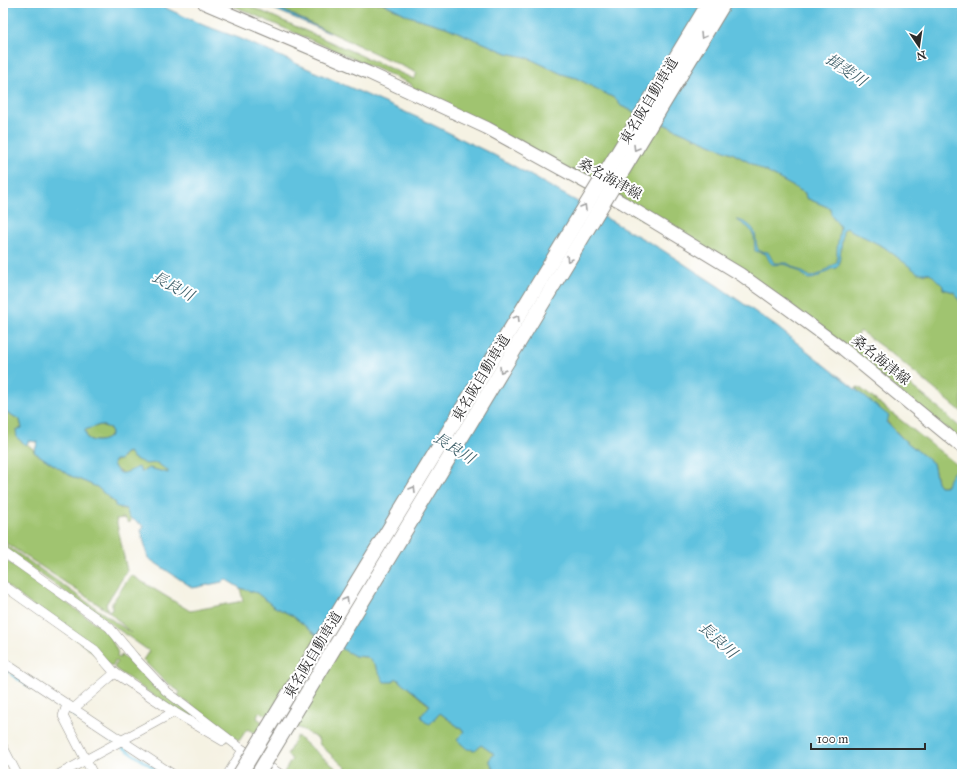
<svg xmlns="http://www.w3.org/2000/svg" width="965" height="777" font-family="'IM FELL Great Primer','Noto Serif JP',serif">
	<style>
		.green { fill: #a0c46f; stroke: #66784d }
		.water { fill: #61c2df; stroke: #467685; fill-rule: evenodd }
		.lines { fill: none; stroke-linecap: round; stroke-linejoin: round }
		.stream { stroke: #61c2df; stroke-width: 2.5 }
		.minor-casing { stroke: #908e87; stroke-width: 10 }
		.major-casing { stroke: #908e87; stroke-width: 14 }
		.minor { stroke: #fff; stroke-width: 9 }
		.major { stroke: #fff; stroke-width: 12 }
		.highway-bridge-casing { stroke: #908e87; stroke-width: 16; stroke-linecap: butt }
		.highway-bridge { stroke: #fff; stroke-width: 14 }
		.oneway { stroke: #a0a0a0 }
		.labels { text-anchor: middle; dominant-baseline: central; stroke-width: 4; stroke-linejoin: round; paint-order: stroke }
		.street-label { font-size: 14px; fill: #2b2b2b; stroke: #fff }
		.water-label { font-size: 15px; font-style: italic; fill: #3e606a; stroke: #fff }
	</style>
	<rect width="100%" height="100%" fill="#fff"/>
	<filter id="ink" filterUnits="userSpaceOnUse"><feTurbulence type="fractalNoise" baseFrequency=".025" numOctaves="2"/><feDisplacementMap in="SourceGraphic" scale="8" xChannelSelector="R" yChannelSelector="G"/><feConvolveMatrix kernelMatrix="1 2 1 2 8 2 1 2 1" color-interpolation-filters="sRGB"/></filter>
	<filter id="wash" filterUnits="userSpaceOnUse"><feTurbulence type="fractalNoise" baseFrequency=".012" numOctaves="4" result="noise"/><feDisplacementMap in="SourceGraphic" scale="16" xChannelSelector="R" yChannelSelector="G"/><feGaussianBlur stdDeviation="0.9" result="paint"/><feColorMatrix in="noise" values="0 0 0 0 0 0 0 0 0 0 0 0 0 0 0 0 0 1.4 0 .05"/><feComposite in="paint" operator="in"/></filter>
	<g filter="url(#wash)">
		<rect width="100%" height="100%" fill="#f5f2e3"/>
		<g class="green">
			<polygon points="227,3 243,3 414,79 417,73 268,3 382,3 409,16 446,27 507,53 526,57 562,74 576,78 616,99 621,106 734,154 805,193 806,198 830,208 833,217 842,225 884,247 925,274 930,273 943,286 943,289 954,292 962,305 962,412 892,354 860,331 855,342 929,400 962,429 962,441 785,301 413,88 411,84"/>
			<polygon points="859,387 961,468 962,477 955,471 947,486 940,486 937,482 933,463 904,440 856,388"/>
			<polygon points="3,410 20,420 26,445 27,444 33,449 34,452 71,476 97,487 121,509 126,509 131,521 129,523 124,518 116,519 127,571 106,604 108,611 112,610 112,603 131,575 190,611 243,601 240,588 257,593 273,606 293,616 316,635 339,647 355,656 367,657 375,665 380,675 393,682 396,678 430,706 430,724 440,713 494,754 489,760 496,774 353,774 320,745 318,739 301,729 259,712 257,718 264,723 257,734 247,729 239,741 178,696 180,692 161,678 143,660 149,651 3,548 3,543 131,633 108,611 3,541"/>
			<path d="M100 425 110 428 111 435C105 442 94 443 87 438L85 430Z"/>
			<path d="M129 452 133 458 157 463 169 471 168 473 149 468 142 472 140 468H136L126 474C119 472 115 470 112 463L122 458 125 453Z"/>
			<polygon points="3,558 108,632 118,653 117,657 120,658 121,655 137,666 227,740 168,706 114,668 117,662 115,661 112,667 3,583"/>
			<polygon points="297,736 343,774 286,774 284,772 292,759 287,755"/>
		</g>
		<g class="water">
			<path d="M3 3H155L203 25 239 38 423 120 496 156 661 249 718 286 777 327 889 416 886 422 904 440 933 463 937 482 940 486H947L949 479 955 470 962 477V774H496L489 760 494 754 481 745 475 750 467 749 457 740 464 731 440 713 430 724 425 722 421 716 430 705 396 678 393 682H384L375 665 367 657 355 656 316 635 293 616 273 606 257 593 240 588 225 579 222 582 193 588 148 558 141 530 144 526 129 517 126 509 115 506V503L97 487 71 476 34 452 38 442 29 441 26 445 17 438 16 430 22 428 20 420 3 410ZM100 425 110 428 111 435C105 442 94 443 87 438L85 430ZM129 452 133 458 146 464 157 463 168 471V473L149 468 142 472 139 467C128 470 119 481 113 463L115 460H120L125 453Z"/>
			<polygon points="260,3 268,3 330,33 327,32"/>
			<path d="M383 3H962V305L954 292 943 289V286L930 273H918L884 247 846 228 843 231 839 265 836 268C825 269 820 280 808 279 805 276 792 266 787 265 773 262 773 271 766 254L755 251 754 236 749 228 737 220C741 220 743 222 746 223 760 231 753 240 759 251L768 252 774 263H787L811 277 820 274 837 262V249L840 227 831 214 830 208 806 198 805 193 734 154 621 106 616 99 576 78 562 74 526 57 507 53 446 27 409 16Z"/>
		</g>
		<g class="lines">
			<g class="stream">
				<polyline points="3,669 8,672"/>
				<polyline points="12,675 30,687"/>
				<polyline points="39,692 61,707"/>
				<polyline points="68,711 114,742"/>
				<polyline points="119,745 163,774"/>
			</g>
		</g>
	</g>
	<g filter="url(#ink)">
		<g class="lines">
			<g class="minor-casing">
				<g id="minor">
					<polyline points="3,552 109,627 134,657 166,691 243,750 280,774"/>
					<polyline points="3,585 95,650 115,673 174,712 223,741"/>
					<polyline points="3,662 172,774"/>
					<polyline points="67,705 63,716 93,774"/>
					<polyline points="73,709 115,673"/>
					<polyline points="3,747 17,774"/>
					<polyline points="60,774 174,712"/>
					<polyline points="228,774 243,750"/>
				</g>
			</g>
			<g class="major-casing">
				<polyline id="major" points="204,3 369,73 487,128 623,203 740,274 782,304 843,349 962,447"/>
			</g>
			<use href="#minor" class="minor"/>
			<use href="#major" class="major"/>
			<g class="highway-bridge-casing">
				<g id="highway-bridge">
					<polyline points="240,774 709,3"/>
					<polyline points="258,774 724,3"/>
				</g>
			</g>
			<use href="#highway-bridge" class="highway-bridge"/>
		</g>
		<defs><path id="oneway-chevron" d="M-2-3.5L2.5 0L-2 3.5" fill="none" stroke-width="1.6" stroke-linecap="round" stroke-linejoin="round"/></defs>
		<g class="oneway">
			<use href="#oneway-chevron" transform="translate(703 36) rotate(121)"/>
			<use href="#oneway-chevron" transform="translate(636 148) rotate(121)"/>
			<use href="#oneway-chevron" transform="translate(584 207) rotate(-59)"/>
			<use href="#oneway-chevron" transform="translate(569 259) rotate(121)"/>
			<use href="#oneway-chevron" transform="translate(517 318) rotate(-59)"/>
			<use href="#oneway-chevron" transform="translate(502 370) rotate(121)"/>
			<use href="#oneway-chevron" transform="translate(413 489) rotate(-59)"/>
			<use href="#oneway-chevron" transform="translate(346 600) rotate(-59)"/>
		</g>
	</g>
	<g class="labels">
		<g class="street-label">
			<text transform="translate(649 101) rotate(-59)">東名阪自動車道</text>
			<text transform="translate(610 179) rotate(29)">桑名海津線</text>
			<text transform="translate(881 360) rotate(39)">桑名海津線</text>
			<text transform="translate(481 378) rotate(-59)">東名阪自動車道</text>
			<text transform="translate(313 655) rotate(-59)">東名阪自動車道</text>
		</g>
		<g class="water-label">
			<text transform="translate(846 70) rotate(34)">揖斐川</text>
			<text transform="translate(173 286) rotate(28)">長良川</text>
			<text transform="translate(454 448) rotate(32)">長良川</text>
			<text transform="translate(718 640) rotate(42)">長良川</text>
		</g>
	</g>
	<rect width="965" height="777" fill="none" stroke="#fff" stroke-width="16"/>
	<g transform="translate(919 46) rotate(167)" stroke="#ffffff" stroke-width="3" paint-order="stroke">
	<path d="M0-3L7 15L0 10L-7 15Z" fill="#2b2b2b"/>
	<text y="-6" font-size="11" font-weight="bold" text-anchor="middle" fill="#2b2b2b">N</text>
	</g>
	<path d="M811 743v6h114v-6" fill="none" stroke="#2b2b2b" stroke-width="2"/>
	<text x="817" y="743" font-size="12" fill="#2b2b2b" stroke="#ffffff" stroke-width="3" paint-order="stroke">100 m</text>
</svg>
